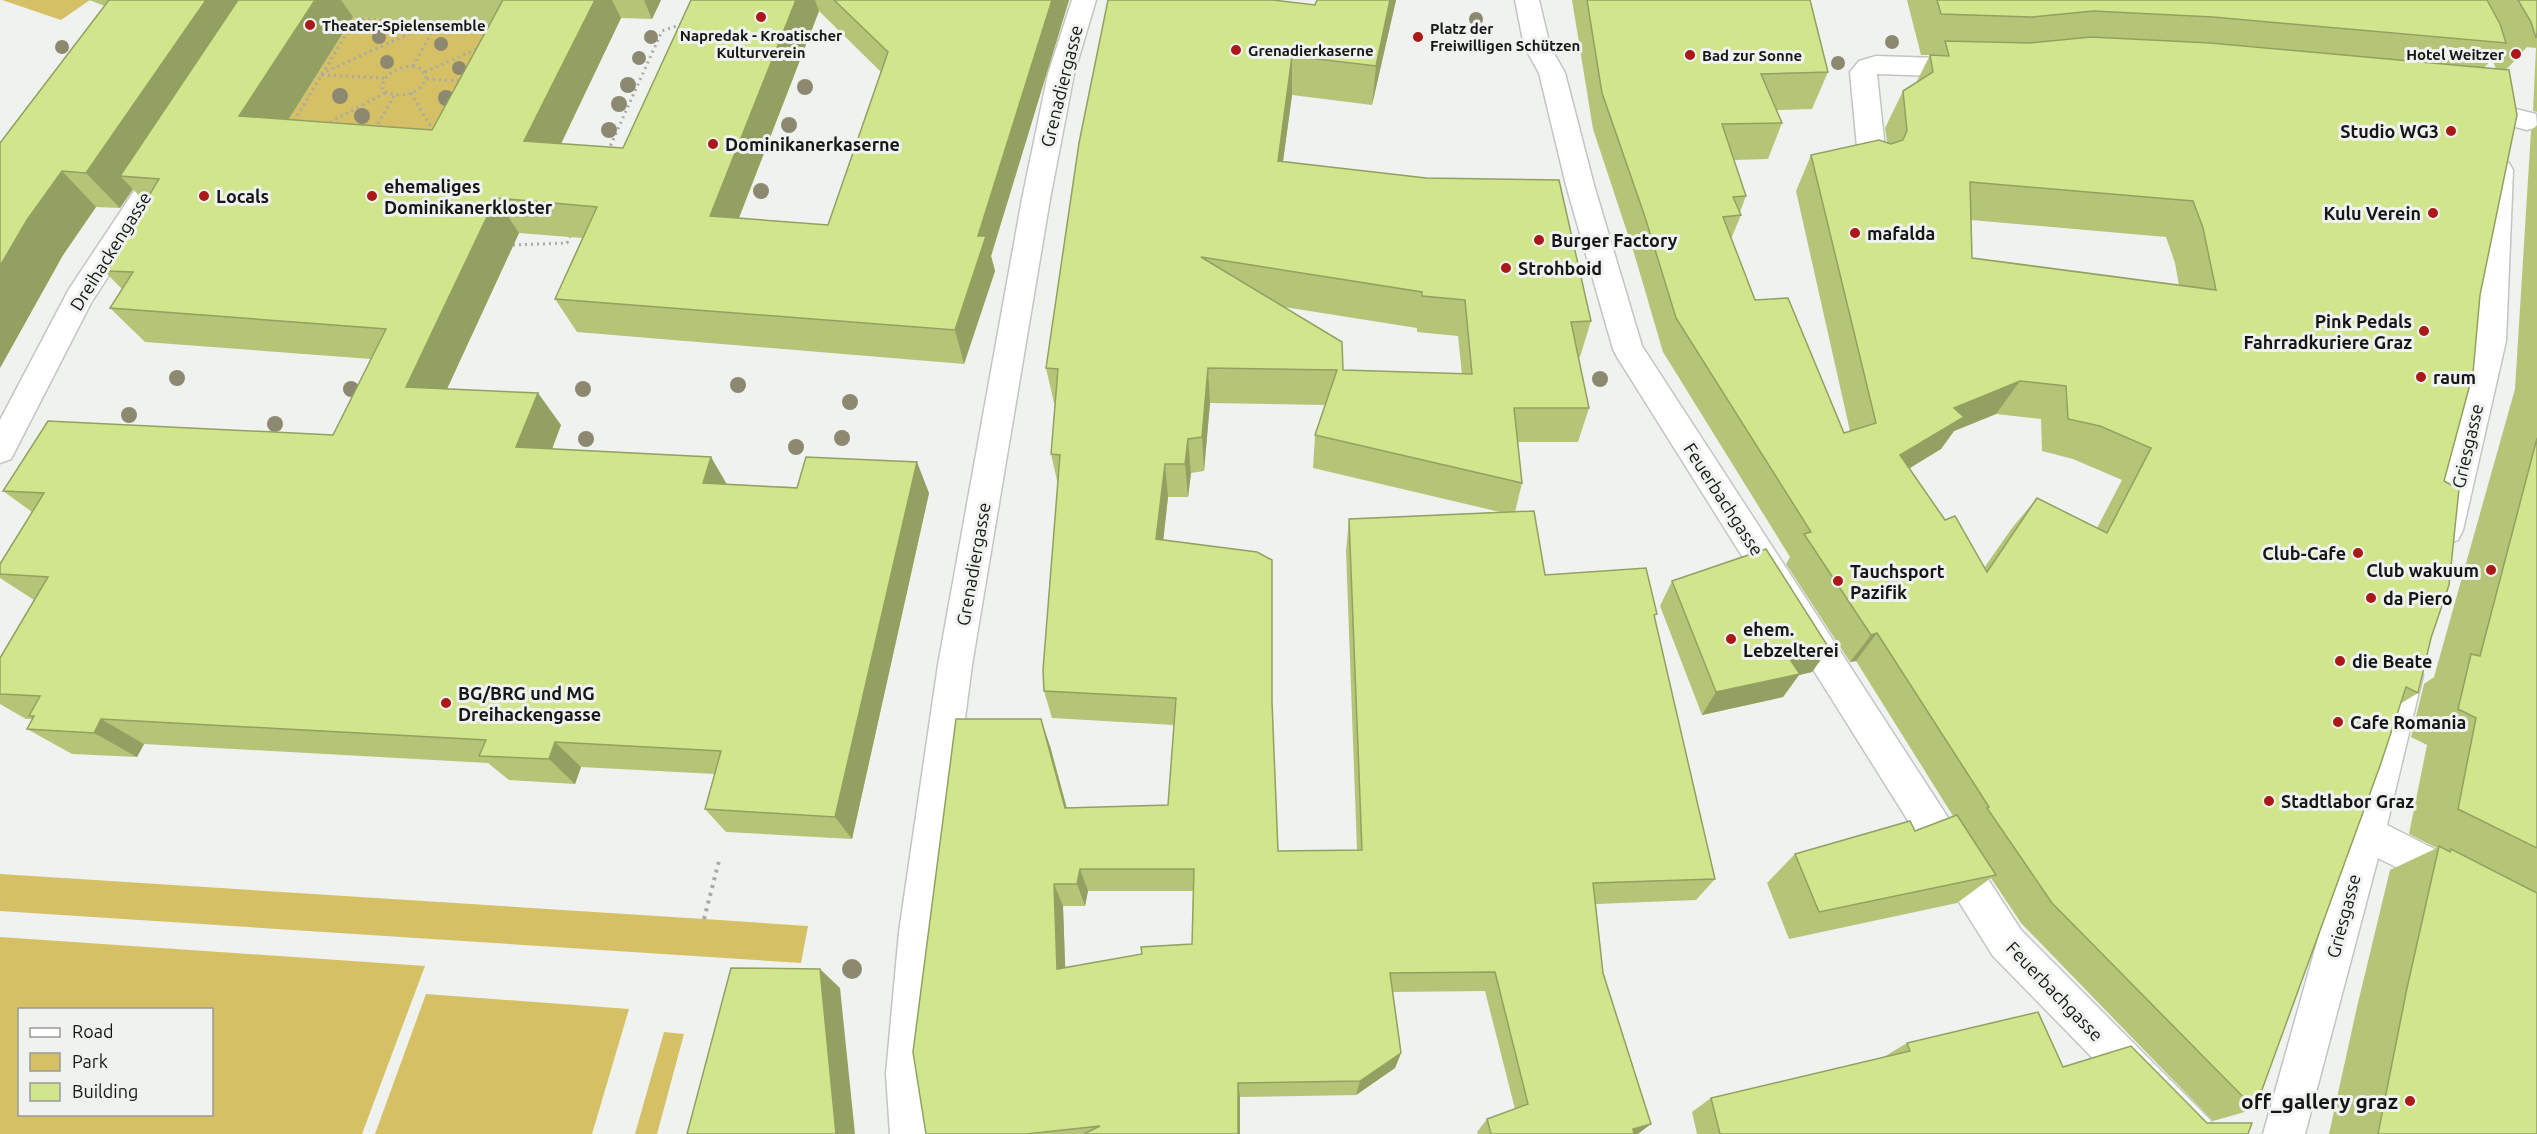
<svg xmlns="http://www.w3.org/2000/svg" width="2537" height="1134" font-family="Ubuntu,sans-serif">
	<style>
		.green { fill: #d5c066; fill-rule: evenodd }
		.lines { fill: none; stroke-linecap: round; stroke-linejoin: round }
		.street-casing { stroke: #c2c5c2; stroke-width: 3 }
		.path-far1 { stroke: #a8aaa8; stroke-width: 3; stroke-dasharray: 2 4; stroke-linecap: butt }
		.path { stroke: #a8aaa8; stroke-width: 4; stroke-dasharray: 3 5; stroke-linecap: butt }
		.street { fill: #fff; fill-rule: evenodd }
		.tree { fill: #8d8971 }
		.wall { fill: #b4c578; fill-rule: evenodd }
		.shaded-wall { fill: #92a062 }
		.building { fill: #d1e58c; stroke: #92a062; stroke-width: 1.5; fill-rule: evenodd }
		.poi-dot { fill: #aa1817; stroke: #eff2ef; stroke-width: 2 }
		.labels { text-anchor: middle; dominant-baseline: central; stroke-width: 6; stroke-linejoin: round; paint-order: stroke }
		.far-poi-label { font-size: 15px; font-weight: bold; fill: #151615; stroke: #eff2ef; text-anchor: start }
		.street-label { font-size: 18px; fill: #151615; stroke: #eff2ef }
		.poi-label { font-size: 18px; font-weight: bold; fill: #151615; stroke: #eff2ef; text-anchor: start }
		.near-poi-label { font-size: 21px; font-weight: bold; fill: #151615; stroke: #eff2ef; text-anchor: end }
	</style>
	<rect width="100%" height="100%" fill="#eff2ef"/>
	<g class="green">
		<polygon points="2,0 90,0 61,20"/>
		<polygon points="353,17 528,26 455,166 268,152"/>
		<polygon points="0,874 704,919 808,926 801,963 0,911"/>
		<path d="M0 937 425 966 362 1134H0ZM20 1010H212V1114H20Z"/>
		<polygon points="426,994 629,1009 592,1134 375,1134"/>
		<polygon points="664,1032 684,1034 657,1134 635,1134"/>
	</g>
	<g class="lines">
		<g class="street-casing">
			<g id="street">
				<polygon points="1072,0 1096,0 1074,74 1050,199 972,665 937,932 926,1074 932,1134 890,1134 886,1074 899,932 938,665 1022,199 1048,74"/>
				<polygon points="1515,0 1539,0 1550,46 1565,73 1594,185 1642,346 2021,930 2210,1120 2217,1134 2167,1134 1993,956 1617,357 1613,349 1566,185 1539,73 1524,46"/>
				<polygon points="1876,56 1969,59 1978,62 1982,68 1978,74 1969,77 1877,74 1887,168 1883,175 1873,178 1863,175 1859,168 1850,72 1859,61"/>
				<polygon points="2491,103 2536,114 2537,127 2527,130 2482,118 2478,112 2482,106"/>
				<polygon points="168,152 178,155 182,162 91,303 11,459 0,463 0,420 69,289 158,155"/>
				<polygon points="2499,160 2509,163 2513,170 2506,341 2463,530 2458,540 2447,544 2436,540 2431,530 2476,341 2485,170 2489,163"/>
				<polygon points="2406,660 2418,664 2423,675 2387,825 2466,865 2472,878 2466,891 2453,896 2378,858 2305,1134 2263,1134 2364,775 2389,675 2394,664"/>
			</g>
		</g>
		<g class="path-far1">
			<polygon points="356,18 524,28 452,164 276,151"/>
			<path d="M413 66 422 69 426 76C423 96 397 99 382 90 383 72 398 68 413 66Z"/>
			<polyline points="413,66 436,25"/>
			<polyline points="425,72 479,48"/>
			<polyline points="321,74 426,26 435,26"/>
			<polyline points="322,75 384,78"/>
			<polyline points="427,79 462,81"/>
			<polyline points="411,93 435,134"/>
			<polyline points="325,125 385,93"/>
			<polyline points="375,129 394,96"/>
			<polyline points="608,151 662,31 682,24"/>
			<polyline points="513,245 567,243 571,234"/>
		</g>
		<polyline class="path" points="704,919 719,861"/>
		<use href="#street" class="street"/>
	</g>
	<g class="tree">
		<circle cx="1476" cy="19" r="7"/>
		<circle cx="379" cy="37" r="7"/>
		<circle cx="651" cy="37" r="7"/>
		<circle cx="1892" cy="42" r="7"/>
		<circle cx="441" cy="44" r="7"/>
		<circle cx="62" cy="47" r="7"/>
		<circle cx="639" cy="58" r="7"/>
		<circle cx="387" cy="62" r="7"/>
		<circle cx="1838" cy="63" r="7"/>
		<circle cx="459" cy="68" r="7"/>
		<circle cx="628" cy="85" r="8"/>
		<circle cx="805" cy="87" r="8"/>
		<circle cx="340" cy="96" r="8"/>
		<circle cx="446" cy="98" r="8"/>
		<circle cx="619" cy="104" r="8"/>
		<circle cx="362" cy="116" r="8"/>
		<circle cx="789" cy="125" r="8"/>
		<circle cx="609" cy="130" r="8"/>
		<circle cx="761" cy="191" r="8"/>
		<circle cx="177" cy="378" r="8"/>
		<circle cx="1600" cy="379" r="8"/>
		<circle cx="738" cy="385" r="8"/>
		<circle cx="351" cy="389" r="8"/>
		<circle cx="583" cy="389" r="8"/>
		<circle cx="850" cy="402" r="8"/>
		<circle cx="129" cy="415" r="8"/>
		<circle cx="275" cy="424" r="8"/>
		<circle cx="842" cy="438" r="8"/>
		<circle cx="586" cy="439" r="8"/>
		<circle cx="796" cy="447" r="8"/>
		<circle cx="852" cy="969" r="10"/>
	</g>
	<g class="wall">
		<path d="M89 0H661L652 19 621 18 561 144 623 148 691 0H1069L991 256 995 271 964 364 577 332 555 299 582 238 519 233 447 389 561 425 552 449 727 484 929 493 852 839 726 832 705 809 715 774 581 767 575 784 509 780 488 763 144 744 137 757 72 754 27 729 32 719H26L0 704V658L34 600 0 578V564L32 512 3 491 333 435 371 359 145 342 110 308 122 289 104 271 145 203 133 189 120 208 96 207 63 255 0 368 105 6ZM819 11 881 72 828 225 739 218ZM353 17 490 24 432 130 288 120Z"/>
		<path d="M1396 0 1372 105 1292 95 1283 161 1591 321 1580 357H1578L1589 408 1578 442H1518L1522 483 1515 512 1545 575 1655 620 1715 879 1696 900 1596 904 1603 973 1638 1134H1478L1477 1132 1487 1119 1515 1109 1485 991 1393 992 1401 1053 1395 1068 1356 1095 1240 1097V1134H926L1050 746 1067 808 1168 805 1174 725 1052 718 1044 691 1058 485 1051 454 1055 403H1054L1046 368 1315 5ZM1284 307 1417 328V332L1458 336 1462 374 1343 370ZM1210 403 1325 405 1315 435 1313 468 1500 512 1349 519 1346 551 1357 850 1278 851 1272 702 1163 540 1168 497H1188L1191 473 1204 471ZM1088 891H1193L1192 944 1142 954 1065 968 1063 906H1085Z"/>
		<path d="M1572 0H1810L1828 72 1812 109 1777 110 1782 123 1768 159 1734 160 1746 196 1740 212 1741 215 1731 239 1755 300 1844 433 1850 431 1796 191 1811 155 1887 142 1885 128 1903 91 1916 83 1930 55H1921L1907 0H2537V112L2533 111 2536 48 2527 47 2506 70 2480 295 2444 481 2431 638 2418 693 2400 704 2255 1109 2213 1121 2021 923 1991 878 1957 903 1789 939 1767 883 1795 854 1915 831 1953 816 1856 661 1850 662 1786 564 1790 557 1663 352 1634 253 1593 129ZM2492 59 2496 69 2484 68ZM1971 220 2166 237 2175 263 2179 286 1972 258ZM1996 414 2041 419 2042 451 2073 459 2122 480 2097 528 2037 498 2012 528 1984 568 1945 520 1909 468 1941 449 1954 431Z"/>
		<polygon points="2537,125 2537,1134 2329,1134 2357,1007 2390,870 2437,848 2409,834 2427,745 2411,737 2424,684 2434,677 2515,389 2531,131"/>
		<polygon points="1672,581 1829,648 1812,672 1799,675 1783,697 1702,715 1660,606"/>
		<polygon points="1907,1043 2063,1067 2207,1123 2248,1134 1697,1134 1692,1112 1711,1098 1882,1058"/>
	</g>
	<g class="shaded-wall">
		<polygon points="206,0 258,0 120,176 133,189 120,208 86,173"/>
		<polygon points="315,0 341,0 353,17 268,152 239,116"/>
		<polygon points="595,0 612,0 621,18 545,177 524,141"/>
		<polygon points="644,0 661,0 652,19"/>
		<polygon points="796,0 815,0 819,11 726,251 710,216"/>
		<polygon points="1052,0 1069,0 991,256 995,271 964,364 955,330 978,236"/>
		<polygon points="1390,0 1396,0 1372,105 1376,66"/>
		<polygon points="1292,56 1292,95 1278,198 1278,161"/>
		<polygon points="62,171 96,207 63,255 0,368 0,266 27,220"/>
		<polygon points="496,198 519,233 433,419 406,387"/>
		<polygon points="1208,368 1210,403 1204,471 1202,437"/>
		<polygon points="2020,381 1996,414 1954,431 1941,449 1879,487 1900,455 1954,408"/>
		<polygon points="538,393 561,425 541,478 516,447"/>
		<polygon points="1188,439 1191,473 1188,497 1185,464"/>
		<polygon points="711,457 729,488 703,483"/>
		<polygon points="917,462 929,493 852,839 835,817"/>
		<polygon points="1165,464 1168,497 1160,570 1156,539"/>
		<polygon points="1877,633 1856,661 1850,662 1871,635"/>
		<polygon points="1829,648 1812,672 1799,675 1783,697 1702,715 1716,692 1789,658"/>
		<polygon points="101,719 144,744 137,757 94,733"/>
		<polygon points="1041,719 1050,746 1073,832 1065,808"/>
		<polygon points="555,742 581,767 575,784 549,759"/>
		<polygon points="1080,869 1088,891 1085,906 1077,884"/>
		<polygon points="1054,884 1063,906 1066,988 1057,969"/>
		<polygon points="820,969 840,988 855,1134 836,1134"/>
		<polygon points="1401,1053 1395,1068 1356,1095 1360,1081"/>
		<polygon points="1238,1083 1240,1097 1240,1134 1238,1134"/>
		<polygon points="1651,1124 1638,1134 1626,1134 1633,1129"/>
	</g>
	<g class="building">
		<polygon points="109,0 206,0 86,173 62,171 27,220 0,266 0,143"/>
		<polygon points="238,0 315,0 239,116 432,130 503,0 595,0 524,141 623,148 691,0 796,0 710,216 828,225 888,52 834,0 1052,0 978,236 986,236 955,330 555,299 597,207 496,198 406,387 538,393 516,447 711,457 703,483 797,488 806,457 917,462 835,817 705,809 721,751 555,742 549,759 479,756 486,740 101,719 94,733 27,729 34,716 29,716 40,696 0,694 0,658 48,577 0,574 0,564 44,493 3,491 48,421 333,435 386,329 110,308 133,272 104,271 159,179 120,176"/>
		<path d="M1108 0H1273L1315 5 1317 0H1390L1376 66 1292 56 1278 161 1426 178 1559 180 1591 321 1571 322 1589 408H1514L1522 483 1315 435 1337 370 1208 368 1202 437 1188 439 1185 464H1165L1156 539 1257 552 1272 560V702L1278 851 1362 850 1349 519 1534 511 1545 575 1646 568 1657 614 1654 615 1715 879 1593 883 1603 973 1651 1124 1633 1129 1634 1134H1491L1487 1119 1528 1104 1495 972 1390 973 1401 1053 1360 1081 1238 1083V1134H1084L1100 1126 1026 1134H926L913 1052 956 719H1041L1065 808 1168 805 1176 698 1044 691 1043 670 1060 455 1051 454 1058 369 1046 368 1079 143ZM1201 257 1422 292V296L1465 300 1472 374 1343 370 1342 342ZM1080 869H1194L1192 944 1141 947 1142 954 1057 969 1054 884H1077Z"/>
		<path d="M1587 0H1810L1828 72 1761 74 1782 123 1722 124 1746 196 1733 197 1741 215 1723 217 1755 300 1788 298 1844 433 1876 423 1811 155 1879 140 1891 144 1903 140 1907 131 1903 91 1933 72 1930 55 1949 56 1945 41 2030 43 2091 37 2210 43 2509 70 2517 115 2480 295 2473 373 2444 481 2459 489 2449 585 2431 638 2418 693 2406 687 2381 763 2255 1109 2052 903 1987 808 1989 807 1877 633 1871 635 1804 534 1811 532 1676 318 1645 217 1602 93ZM1970 182 2193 201 2203 228 2216 290 1972 258ZM2020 381 2066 386 2068 419 2100 426 2151 448 2107 533 2037 498 1987 572 1955 516 1945 520 1900 455 1964 417 1954 408Z"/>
		<polygon points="1937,0 2487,0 2500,24 2506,43 2213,17 2093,11 2031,17 1941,14"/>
		<polygon points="2518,0 2537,0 2537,33 2536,38 2531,22"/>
		<polygon points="2537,438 2537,848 2458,809 2476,718 2458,709 2471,654 2480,656"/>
		<polygon points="1766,549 1829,648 1789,658 1800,674 1716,692 1672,581"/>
		<polygon points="1957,815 1996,875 1819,912 1795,854 1910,821 1915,831"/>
		<polygon points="2439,846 2450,852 2451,849 2537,893 2537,1134 2378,1134 2407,988"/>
		<polygon points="731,968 820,969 836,1134 687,1134"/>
		<polygon points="2038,1012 2063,1067 2131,1046 2207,1123 2252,1123 2248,1134 1720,1134 1711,1098 1910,1051 1907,1043"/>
	</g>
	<g class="poi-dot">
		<circle cx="761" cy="17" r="6"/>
		<circle cx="310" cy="25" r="6"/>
		<circle cx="1418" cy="37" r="6"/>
		<circle cx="1236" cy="50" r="6"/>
		<circle cx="2516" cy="54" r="6"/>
		<circle cx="1690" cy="55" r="6"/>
		<circle cx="2451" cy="131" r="6"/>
		<circle cx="713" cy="144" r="6"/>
		<circle cx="204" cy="196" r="6"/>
		<circle cx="372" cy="196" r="6"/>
		<circle cx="2433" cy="213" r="6"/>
		<circle cx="1855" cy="233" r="6"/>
		<circle cx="1539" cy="240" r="6"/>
		<circle cx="1506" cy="268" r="6"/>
		<circle cx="2424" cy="331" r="6"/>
		<circle cx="2421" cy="377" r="6"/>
		<circle cx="2358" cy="553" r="6"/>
		<circle cx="2491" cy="570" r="6"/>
		<circle cx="1838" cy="581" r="6"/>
		<circle cx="2371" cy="598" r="6"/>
		<circle cx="1731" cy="639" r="6"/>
		<circle cx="2340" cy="661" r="6"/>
		<circle cx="446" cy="703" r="6"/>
		<circle cx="2338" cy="722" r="6"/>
		<circle cx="2269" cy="801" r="6"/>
		<circle cx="2410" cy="1101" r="6"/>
	</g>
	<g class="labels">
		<g class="far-poi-label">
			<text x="322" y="25">Theater-Spielensemble</text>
			<text x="1430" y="28">Platz der<tspan x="1430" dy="17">Freiwilligen Schützen</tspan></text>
			<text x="761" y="35" text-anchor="middle">Napredak - Kroatischer<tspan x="761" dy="17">Kulturverein</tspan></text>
			<text x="1248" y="50">Grenadierkaserne</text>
			<text x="2504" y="54" text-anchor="end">Hotel Weitzer</text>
			<text x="1702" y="55">Bad zur Sonne</text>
		</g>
		<g class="street-label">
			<text transform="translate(1061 86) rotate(-76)">Grenadiergasse</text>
			<text transform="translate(110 251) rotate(-58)">Dreihackengasse</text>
			<text transform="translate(2467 446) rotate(-77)">Griesgasse</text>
			<text transform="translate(1724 499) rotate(57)">Feuerbachgasse</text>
			<text transform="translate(973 564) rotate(-80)">Grenadiergasse</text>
			<text transform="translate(2343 916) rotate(-75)">Griesgasse</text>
			<text transform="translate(2055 991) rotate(46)">Feuerbachgasse</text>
		</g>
		<g class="poi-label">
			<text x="2439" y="131" text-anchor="end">Studio WG3</text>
			<text x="725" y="144">Dominikanerkaserne</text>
			<text x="384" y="186">ehemaliges<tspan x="384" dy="21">Dominikanerkloster</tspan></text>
			<text x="216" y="196">Locals</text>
			<text x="2421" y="213" text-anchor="end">Kulu Verein</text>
			<text x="1867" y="233">mafalda</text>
			<text x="1551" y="240">Burger Factory</text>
			<text x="1518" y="268">Strohboid</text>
			<text x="2412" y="321" text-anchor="end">Pink Pedals<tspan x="2412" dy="21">Fahrradkuriere Graz</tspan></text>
			<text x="2433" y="377">raum</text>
			<text x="2346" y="553" text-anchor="end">Club-Cafe</text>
			<text x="2479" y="570" text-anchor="end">Club wakuum</text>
			<text x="1850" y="571">Tauchsport<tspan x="1850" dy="21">Pazifik</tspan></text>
			<text x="2383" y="598">da Piero</text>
			<text x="1743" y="629">ehem.<tspan x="1743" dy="21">Lebzelterei</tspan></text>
			<text x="2352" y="661">die Beate</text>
			<text x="458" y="693">BG/BRG und MG<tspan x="458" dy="21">Dreihackengasse</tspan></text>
			<text x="2350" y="722">Cafe Romania</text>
			<text x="2281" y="801">Stadtlabor Graz</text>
		</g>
		<g class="near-poi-label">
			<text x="2398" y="1101">off_gallery graz</text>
		</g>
	</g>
	<rect x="18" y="1008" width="195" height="108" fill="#eff2ef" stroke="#989a98" stroke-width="1.5"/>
	<rect x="30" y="1028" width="30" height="9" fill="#ffffff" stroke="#989a98" stroke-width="1.5"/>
	<text x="72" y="1038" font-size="18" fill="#151615">Road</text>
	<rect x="30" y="1053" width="30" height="18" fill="#d5c066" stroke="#989a98" stroke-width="1.5"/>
	<text x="72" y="1068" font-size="18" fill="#151615">Park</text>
	<rect x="30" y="1083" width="30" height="18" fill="#d1e58c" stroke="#989a98" stroke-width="1.5"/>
	<text x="72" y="1098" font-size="18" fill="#151615">Building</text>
</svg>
